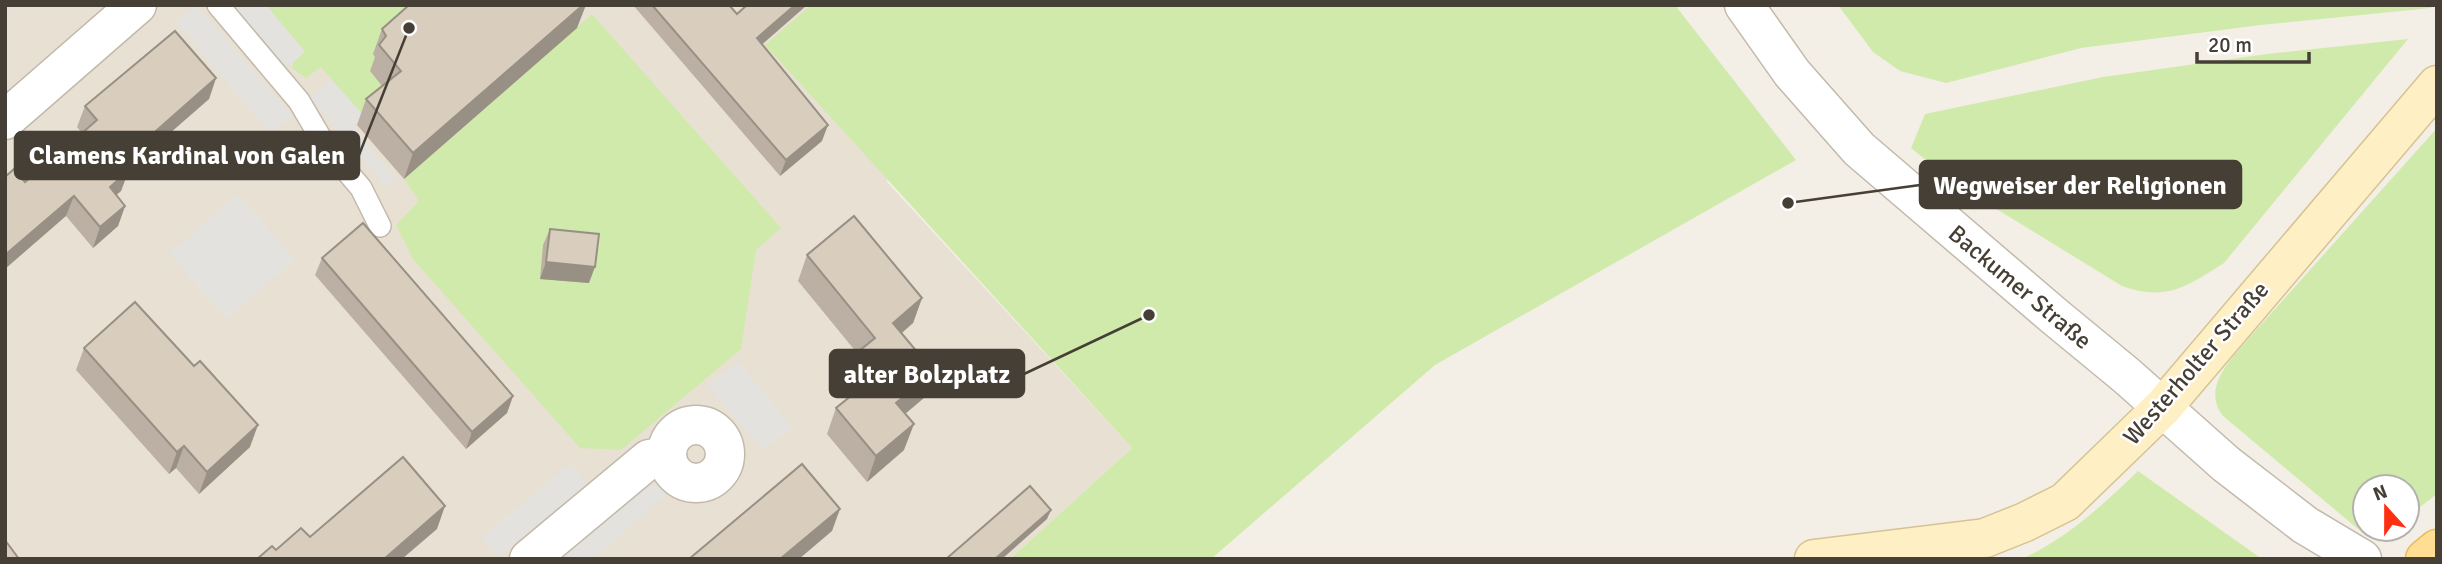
<svg xmlns="http://www.w3.org/2000/svg" width="2442" height="564" font-family="Signika,sans-serif">
	<style>
		.residential { fill: #e8e1d3 }
		.green { fill: #d0eaac }
		.parking { fill: #e4e2de }
		.lines { fill: none; stroke-linecap: round; stroke-linejoin: round }
		.lane-casing { stroke: #c2b9ab; stroke-width: 24 }
		.street-casing { stroke: #c2b9ab; stroke-width: 41 }
		.secondary-casing { stroke: #d6c393; stroke-width: 41 }
		.primary-casing { stroke: #e8bb5f; stroke-width: 41 }
		.lane { stroke: #fff; stroke-width: 21 }
		.street { stroke: #fff; stroke-width: 38 }
		.secondary { stroke: #ffefc4; stroke-width: 38 }
		.primary { stroke: #ffdd93; stroke-width: 38 }
		.wall { fill: #bbb0a3 }
		.shaded-wall { fill: #989085 }
		.building { fill: #d9cdbe; stroke: #989085; stroke-width: 2 }
		.labels { text-anchor: middle; dominant-baseline: central; stroke-width: 5; stroke-linejoin: round; paint-order: stroke }
		.street-label { font-size: 24px; fill: #463f35; stroke: #fff }
		.leader { fill: none; stroke: #463f35; stroke-width: 2.5 }
		.callout-dot { fill: #463f35; stroke: #fff; stroke-width: 2.5 }
		.callout { fill: #463f35; stroke: #463f35; stroke-width: 2.5 }
		.callout-label { font-size: 26px; text-anchor: middle; font-weight: bold; fill: #fff }
	</style>
	<rect width="100%" height="100%" fill="#f4efe6"/>
	<polygon class="residential" points="5,5 893,5 887,182 1132,448 1010,559 5,559"/>
	<g class="green">
		<polygon points="266,5 461,5 391,96 365,118 321,67 306,78 292,68 293,61 305,52"/>
		<polygon points="811,5 1675,5 1796,160 1435,365 1211,559 1010,559 1132,448 765,45"/>
		<polygon points="1838,5 2433,5 2431,8 2261,25 2081,48 1946,83 1900,71 1873,52"/>
		<polygon points="592,14 781,228 756,250 741,349 621,450 580,448 413,259 396,225 419,201 404,179"/>
		<path d="M2408 39 2224 263C2188 286 2166 302 2122 286L1954 183 1911 148 1925 114 2103 77 2267 54Z"/>
		<path d="M2437 128V494L2407 517V487H2365V529H2390L2377 539 2358 529 2223 416C2201 387 2231 360 2249 338Z"/>
		<path d="M2138 471 2262 559H2022C2067 538 2103 505 2138 471Z"/>
	</g>
	<g class="parking">
		<polygon points="196,5 293,116 271,134 176,22"/>
		<polygon points="230,5 266,5 305,52 284,70"/>
		<polygon points="331,79 364,116 355,124 355,130 397,179 387,188 310,98"/>
		<polygon points="237,194 295,259 227,319 169,254"/>
		<polygon points="738,361 792,427 763,450 707,385"/>
		<polygon points="570,464 586,484 499,557 482,537"/>
		<polygon points="660,485 669,493 593,559 553,559 646,486"/>
	</g>
	<g class="lines">
		<g class="lane-casing">
			<polyline id="lane" points="218,5 299,101 326,147 361,188 380,226"/>
		</g>
		<g class="street-casing">
			<g id="street">
				<polyline points="1744,5 1792,73 1859,149 2053,315 2127,376 2226,464 2305,525 2362,559"/>
				<polyline points="5,120 137,5"/>
				<circle cx="696" cy="454" r="29"/>
				<polyline points="529,559 649,459 667,457"/>
			</g>
		</g>
		<g class="secondary-casing">
			<polyline id="secondary" points="1814,559 1985,538 2025,522 2065,502 2163,407 2437,85"/>
		</g>
		<g class="primary-casing">
			<polyline id="primary" points="2425,559 2437,549"/>
		</g>
		<use href="#lane" class="lane"/>
		<use href="#street" class="street"/>
		<use href="#secondary" class="secondary"/>
		<use href="#primary" class="primary"/>
	</g>
	<g class="wall">
		<polygon points="633,5 729,5 737,14 747,5 807,5 762,44 822,141 780,176"/>
		<polygon points="577,28 404,179 357,125 366,99 382,86 370,71 375,57 373,54 382,29"/>
		<polygon points="216,78 209,99 128,169 121,191 116,195 125,206 118,226 93,248 66,216 82,133 77,127 85,106"/>
		<polygon points="550,229 589,283 540,279 543,245"/>
		<polygon points="807,255 922,298 913,323 902,333 925,397 905,414 904,450 867,482 827,434 836,408 855,393 844,381 854,355 857,353 798,281"/>
		<polygon points="322,258 513,396 507,413 466,449 315,275"/>
		<polygon points="84,348 250,447 199,494 176,468 169,474 76,370"/>
	</g>
	<g class="shaded-wall">
		<polygon points="583,5 586,5 577,28 404,179 413,153"/>
		<polygon points="795,5 807,5 751,54 757,38"/>
		<polygon points="216,78 209,99 114,182 122,161"/>
		<polygon points="828,125 822,141 780,176 786,160"/>
		<polygon points="129,170 121,191 102,207 110,187"/>
		<polygon points="74,196 66,216 5,269 5,255"/>
		<polygon points="125,206 118,226 93,248 100,227"/>
		<polygon points="546,262 595,267 589,283 540,279"/>
		<polygon points="922,298 913,323 884,348 893,323"/>
		<polygon points="934,372 925,397 887,429 896,403"/>
		<polygon points="513,396 507,413 466,449 472,432"/>
		<polygon points="914,424 904,450 867,482 876,456"/>
		<polygon points="258,425 250,447 199,494 207,472"/>
		<polygon points="184,446 176,468 169,474 177,452"/>
		<polygon points="445,506 437,529 402,559 384,559"/>
		<polygon points="840,509 832,531 799,559 780,559"/>
		<polygon points="1051,510 1047,519 1002,559 995,559"/>
	</g>
	<g class="building">
		<polygon points="409,5 583,5 413,153 366,99 401,71 379,45 386,36 382,29"/>
		<polygon points="652,5 729,5 737,14 747,5 795,5 757,38 828,125 786,160"/>
		<polygon points="175,31 216,78 122,161 129,170 110,187 125,206 100,227 74,196 5,255 5,177 14,169 25,182 72,142 97,120 85,106"/>
		<polygon points="854,216 922,298 893,323 934,372 896,403 914,424 876,456 836,408 873,378 854,355 875,338 807,255"/>
		<polygon points="363,223 513,396 472,432 322,258"/>
		<polygon points="550,229 599,234 595,267 546,262"/>
		<polygon points="135,302 194,366 200,361 258,425 207,472 184,446 177,452 84,348"/>
		<polygon points="403,457 445,506 384,559 257,559 272,546 276,550 301,528 310,537"/>
		<polygon points="802,464 840,509 780,559 689,559"/>
		<polygon points="1030,486 1051,510 995,559 946,559"/>
		<polygon points="5,540 19,559 5,559"/>
	</g>
	<g class="labels">
		<g class="street-label">
			<text transform="translate(2020 287) rotate(40)">Backumer Straße</text>
			<text transform="translate(2196 363) rotate(-49)">Westerholter Straße</text>
		</g>
	</g>
	<path class="leader" d="M409 28L359 155M1788 203L1920 185M1149 315L1024 374"/>
	<g class="callout-dot">
		<circle cx="409" cy="28" r="7"/>
		<circle cx="1788" cy="203" r="7"/>
		<circle cx="1149" cy="315" r="7"/>
	</g>
	<g class="callout">
		<rect x="15" y="132" width="344" height="47" rx="7"/>
		<rect x="1920" y="161" width="321" height="47" rx="7"/>
		<rect x="830" y="350" width="194" height="47" rx="7"/>
	</g>
	<g class="callout-label">
		<text x="187" y="164">Clamens Kardinal von Galen</text>
		<text x="2080" y="194">Wegweiser der Religionen</text>
		<text x="927" y="383">alter Bolzplatz</text>
	</g>
	<rect width="2442" height="564" fill="none" stroke="#463f35" stroke-width="14"/>
	<g transform="translate(2386 508) rotate(339)"><circle r="33" fill="#ffffff" stroke="#b5b2ae" stroke-width="2"/>
	<path d="M0-5L12 26L0 18L-12 26Z" fill="#ff2f11"/>
	<text y="-10" font-size="19" font-weight="bold" text-anchor="middle" fill="#463f35">N</text>
	</g>
	<path d="M2197 52v10h112v-10" fill="none" stroke="#463f35" stroke-width="3.5"/>
	<text x="2208" y="52" font-size="21" fill="#463f35" stroke="#ffffff" stroke-width="5" paint-order="stroke">20 m</text>
</svg>
